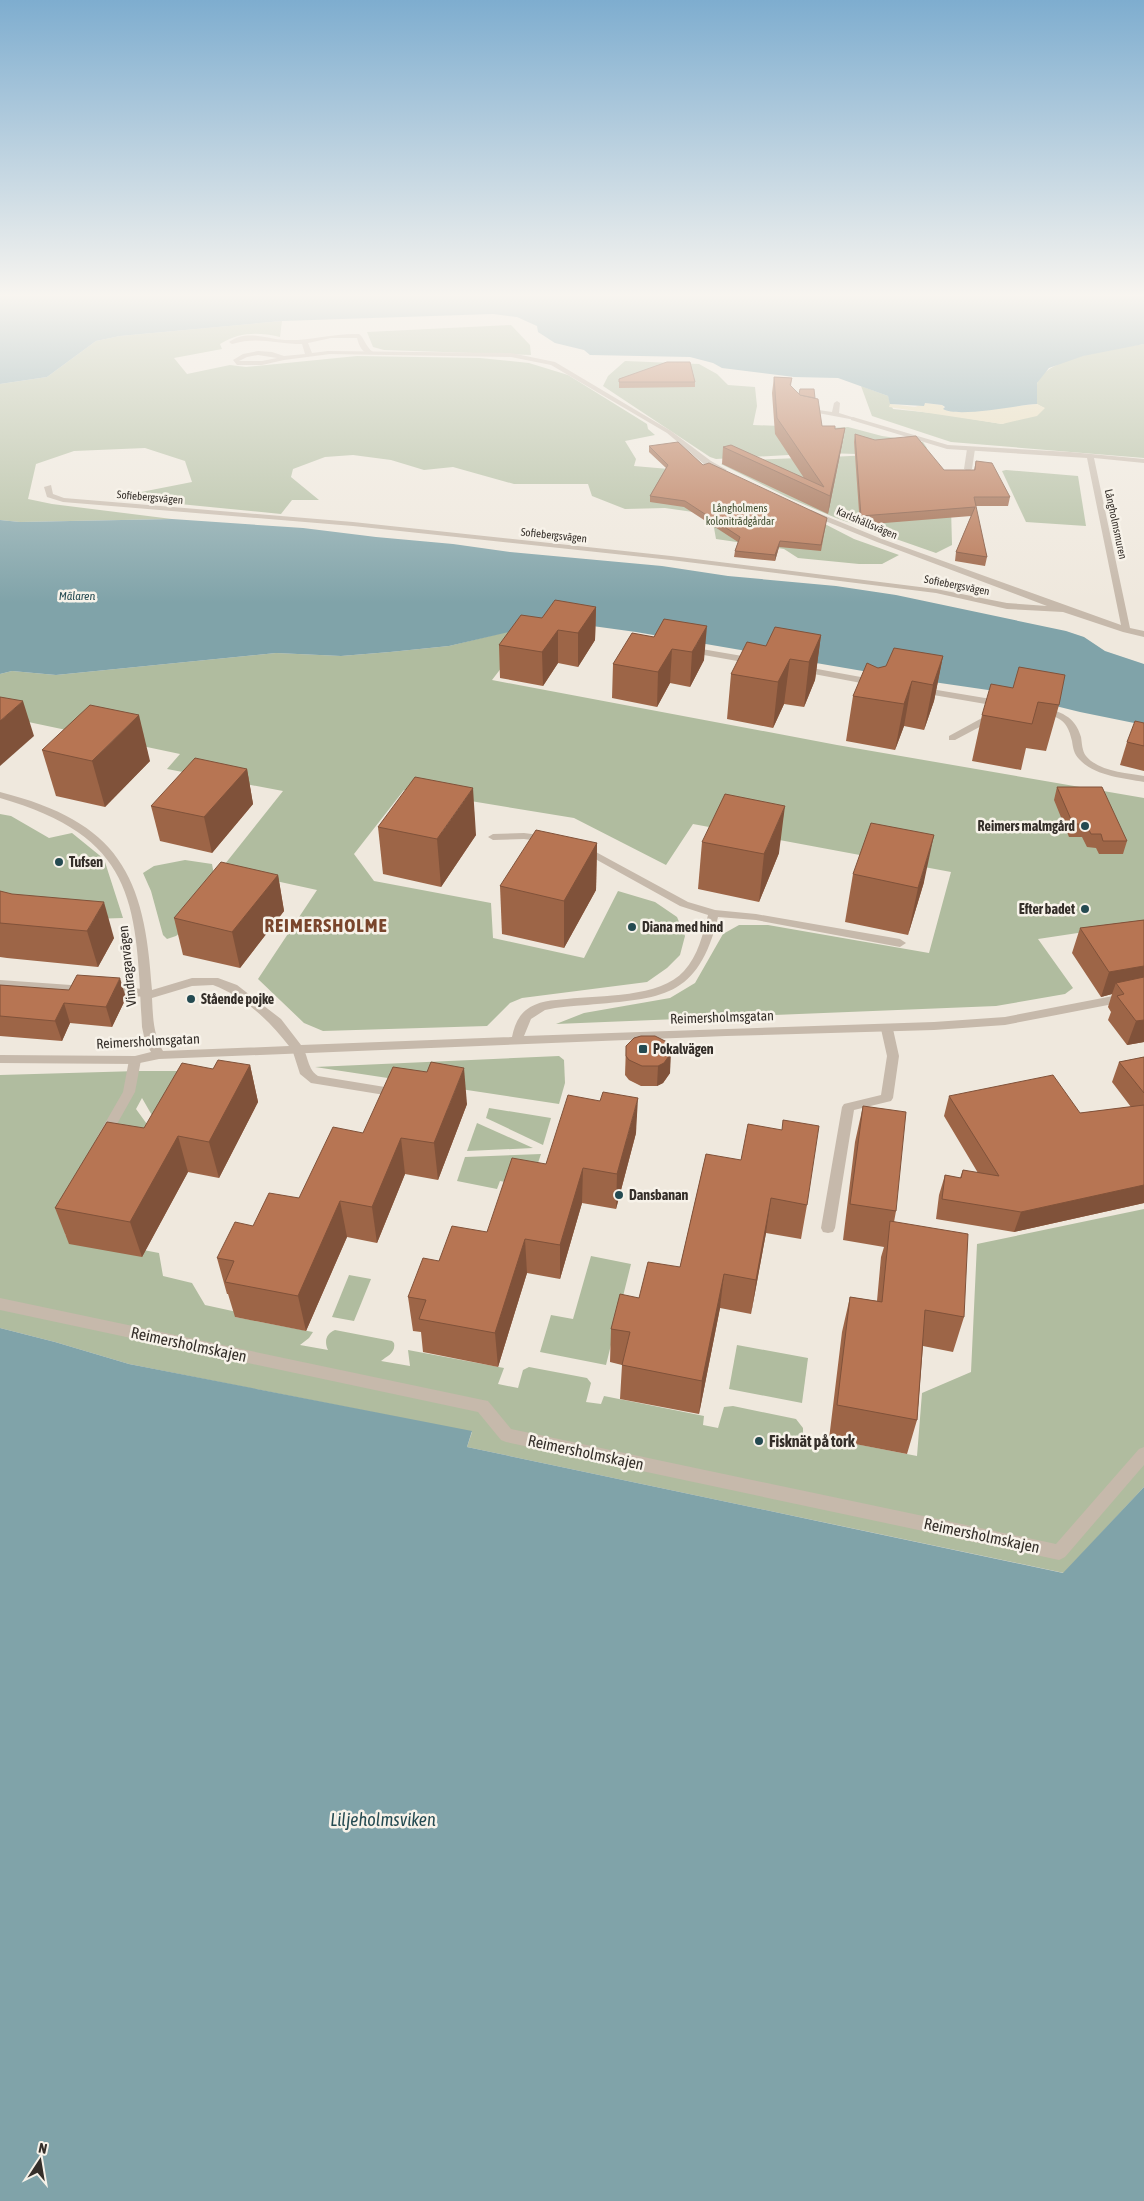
<svg xmlns="http://www.w3.org/2000/svg" width="1144" height="2201" font-family="'Asap Condensed',sans-serif">
	<style>
		.green { fill: #b0bc9f }
		.sand { fill: #e6dbb8 }
		.water { fill: #80a3a9 }
		.lines { fill: none; stroke-linecap: round; stroke-linejoin: round }
		.service { fill: #c6b9ab; fill-rule: evenodd }
		.pedestrian { fill: #c6b9ab; fill-rule: evenodd }
		.minor { fill: #c6b9ab; fill-rule: evenodd }
		.wall { fill: #9d6547 }
		.shaded-wall { fill: #80523a }
		.building { fill: #b77553; stroke: #80523a }
		.poi-dot { fill: #244a51; stroke: #f7f2e9; stroke-width: 2 }
		.labels { text-anchor: middle; dominant-baseline: central; stroke-width: 5; stroke-linejoin: round; paint-order: stroke }
		.far-street-label { font-size: 11px; fill: #342e29; stroke: #f7f2e9 }
		.far-park-label { font-size: 11px; fill: #414f30; stroke: #f7f2e9 }
		.far-water-label { font-size: 12px; font-style: italic; fill: #244a51; stroke: #f7f2e9 }
		.poi-label { font-size: 14px; font-weight: bold; fill: #342e29; stroke: #f7f2e9; text-anchor: start }
		.street-label { font-size: 14px; fill: #342e29; stroke: #f7f2e9 }
		.near-street-label { font-size: 16px; fill: #342e29; stroke: #f7f2e9 }
		.near-poi-label { font-size: 16px; font-weight: bold; fill: #342e29; stroke: #f7f2e9; text-anchor: start }
		.near-water-label { font-size: 18px; font-style: italic; fill: #244a51; stroke: #f7f2e9 }
		.district-label { font-size: 19px; font-weight: bold; letter-spacing: 1px; fill: #79452c; stroke: #f7f2e9 }
	</style>
	<rect width="100%" height="100%" fill="#efe8dd"/>
	<g class="green">
		<path d="M282 321 280 337C257 332 240 332 220 344L222 349 174 358 187 374 230 365 246 367 357 356 480 358 529 363 568 375 647 424 648 429 655 435 625 441 636 459 634 466 692 471 821 522 854 539 899 555 882 564H859L798 558 784 549 716 539 713 522 693 512 665 508 625 509 592 496 588 484H514L453 467 424 470 391 460 353 455 325 457 293 469 291 477 319 500H292L281 514 129 499 136 493 192 482 185 461 145 448 74 451 36 464 28 499 52 504 172 519 20 522 0 520V384L47 377 96 341 120 336Z"/>
		<polygon points="511,325 530,345 531,355 384,350 373,347 367,332"/>
		<path d="M1144 344V458L951 442 872 416 861 386 888 396 893 409 942 414 1002 424 1044 408 1037 404C1037 398 1036 390 1037 384 1044 357 1119 348 1144 344Z"/>
		<polygon points="625,361 699,364 717,374 728,385 755,387 757,406 753,425 830,428 848,427 882,436 923,442 927,448 857,454 823,453 716,459 710,457 603,386 608,376"/>
		<path d="M908 453 951 507 952 545 936 553 836 518 789 498 721 464 729 461C789 458 848 457 908 453Z"/>
		<polygon points="1006,470 1078,476 1086,526 1026,522 1002,471"/>
		<polygon points="534,625 492,680 837,745 1144,798 1144,923 1038,939 1073,988 1065,994 996,1006 556,1024 584,1013 670,998 695,983 723,934 739,925 768,925 929,953 951,872 693,824 666,865 574,818 404,790 354,854 374,881 491,903 493,938 584,958 618,891 655,902 677,917 685,936 680,955 667,968 647,982 522,998 510,1003 487,1026 323,1031 304,1023 258,979 317,890 221,869 283,791 167,769 180,754 0,716 0,674 12,671 56,675 276,653 341,656 390,652 449,646"/>
		<polygon points="0,814 11,816 49,838 72,833 104,859 123,918 90,919 0,906"/>
		<polygon points="185,860 212,864 214,875 189,925 176,936 167,939 163,935 151,891 143,873 154,866"/>
		<polygon points="559,1056 564,1060 565,1083 559,1104 315,1067"/>
		<path d="M138 1071H197L161 1131 142 1098 136 1109 157 1138 112 1150 65 1235 159 1253 163 1276 192 1283 205 1305 237 1312 235 1317 313 1332 309 1338 300 1345 328 1350C324 1341 326 1334 335 1330L392 1341 394 1343C396 1353 387 1356 381 1361L410 1366 408 1350 504 1368 498 1384 518 1388 523 1370 529 1367 587 1378 591 1383 586 1402 601 1404 604 1396 704 1416 703 1425 718 1428 724 1407 733 1406 796 1419 803 1428V1444L818 1448 820 1437 917 1456 922 1393 971 1372 977 1244 1144 1209V1487L1064 1573 467 1447 472 1432 129 1364 55 1342 0 1328V1075Z"/>
		<polygon points="489,1108 551,1118 543,1145 486,1118"/>
		<polygon points="477,1123 533,1148 467,1151"/>
		<polygon points="541,1154 530,1187 500,1181 497,1189 457,1181 465,1157"/>
		<polygon points="591,1256 631,1264 606,1365 540,1352 551,1315 573,1319"/>
		<polygon points="349,1275 371,1279 354,1321 332,1317"/>
		<polygon points="737,1345 808,1358 802,1403 729,1389"/>
	</g>
	<polygon class="sand" points="925,403 942,405 947,411 964,412 1037,404 1045,408 1037,416 1002,424 889,407 890,404 915,407"/>
	<g class="water">
		<path d="M0 295H1144V344L1083 356 1049 368 1037 383V404C1017 405 958 418 943 409L945 407 942 405 925 403 924 406 890 404 888 396 838 378 794 377 722 368 713 363 690 357 590 355 584 350 555 343 538 332 537 326 517 317 493 314 282 321 120 336 96 341 47 377 0 384Z"/>
		<polygon points="172,519 303,528 376,537 453,544 510,552 662,566 728,576 836,586 896,595 1066,631 1084,637 1105,651 1144,664 1144,725 1080,712 995,691 892,676 636,632 556,621 449,646 390,652 341,656 276,653 56,675 12,671 0,674 0,520 20,522"/>
		<polygon points="0,1328 55,1342 129,1364 472,1431 467,1447 1063,1573 1144,1487 1144,2201 0,2201"/>
	</g>
	<g class="lines">
		<g class="service">
			<path d="M359 334C364 337 365 346 373 352V354C363 355 359 346 357 338H331L308 343 312 353 328 351 330 354 284 360 262 365H237L233 360 243 354 258 351 272 352 284 356 305 354 302 344C277 344 257 336 232 344L229 342C246 329 266 339 285 340 310 341 334 333 359 334ZM258 355 277 358 262 361H239L247 357Z"/>
			<polygon points="837,401 840,403 839,413 855,418 855,420 802,410 805,408 832,412 834,403"/>
			<polygon points="971,447 975,449 972,469 968,471 964,469 967,449"/>
			<polygon points="989,708 994,711 989,722 955,740 949,740 949,736 982,718 986,709"/>
			<polygon points="0,980 85,986 91,990 85,994 0,988"/>
			<polygon points="107,987 146,989 152,993 146,997 103,994 101,991"/>
			<polygon points="887,1025 893,1029 899,1056 893,1098 891,1101 854,1110 835,1228 833,1232 828,1233 823,1232 821,1228 842,1107 844,1104 881,1095 887,1056 881,1029"/>
			<path d="M298 1045C309 1048 305 1068 318 1076L397 1089 403 1093 397 1097 311 1083 300 1074 292 1049Z"/>
			<polygon points="135,1056 141,1060 135,1092 108,1140 98,1140 97,1137 123,1092 129,1060"/>
		</g>
		<polygon class="pedestrian" points="0,1298 483,1400 488,1401 511,1429 1056,1544 1139,1449 1144,1447 1144,1465 1065,1557 1059,1560 506,1442 501,1440 478,1412 0,1310"/>
		<g class="minor">
			<polygon points="328,351 511,353 555,362 671,431 711,461 727,470 720,472 705,465 667,433 551,365 511,357 326,354"/>
			<polygon points="853,417 948,445 1070,452 1144,459 1144,463 1094,458 1130,628 1144,631 1144,637 1123,632 1063,612 1007,609 936,593 671,560 353,526 63,502 47,497 44,487 51,485 53,494 64,498 353,522 671,556 936,589 1007,603 1047,606 877,542 808,514 808,510 811,510 882,539 1121,625 1087,458 947,449 851,420 851,418"/>
			<polygon points="690,647 754,658 758,661 754,664 687,652 686,650"/>
			<polygon points="801,666 877,680 882,683 877,686 798,671 798,667"/>
			<polygon points="919,687 1003,701 1008,704 1003,707 916,692 916,688"/>
			<path d="M1040 707C1060 711 1075 716 1081 737 1082 743 1082 751 1086 756 1098 771 1126 773 1144 776V782C1123 778 1094 776 1079 759 1074 754 1073 748 1072 741 1067 718 1058 717 1037 712V708Z"/>
			<path d="M0 792C119 822 145 875 152 990L192 978H218L237 985 281 1019 301 1045 512 1037C514 1027 518 1016 526 1010 537 1001 553 1000 567 999 601 995 660 998 684 971 698 956 703 934 708 915L680 906 579 850V846L583 845 688 902 715 910 756 914 900 939 906 943 900 947 756 920 718 917C698 999 662 998 587 1005 573 1006 558 1007 545 1010L531 1019 524 1036 934 1022 1005 1017 1144 990V998L1005 1025 934 1030 726 1036 159 1059 135 1064 0 1063V1055L135 1056 151 1052 145 1041 142 1027C136 902 137 838 0 798ZM213 985C243 996 269 1020 289 1046L163 1051C153 1034 153 1017 152 998L192 986Z"/>
			<polygon points="524,833 547,836 552,839 547,842 524,839 493,840 488,837 493,834"/>
		</g>
	</g>
	<g class="wall">
		<polygon points="774,377 792,378 791,386 799,394 815,398 822,426 835,429 845,428 842,445 828,514 722,464 723,447 804,478 775,434 772,393"/>
		<polygon points="619,379 695,382 695,387 619,388"/>
		<polygon points="855,434 944,470 974,470 976,461 1010,497 1008,506 975,506 987,557 985,566 955,561 956,552 971,516 860,525 854,442"/>
		<polygon points="649,446 703,465 826,524 821,551 779,547 775,561 734,557 735,551 738,542 684,507 650,502 650,496 666,468 649,452"/>
		<polygon points="596,607 595,640 578,667 558,663 543,686 500,678 499,645 542,618"/>
		<polygon points="664,619 704,660 690,687 670,683 657,707 612,698 613,664 654,637"/>
		<polygon points="821,635 815,680 804,707 784,704 773,728 727,719 731,674 766,646"/>
		<polygon points="943,656 934,701 924,730 904,726 895,750 846,741 853,696 878,668"/>
		<polygon points="1013,688 1059,705 1046,751 1026,748 1021,770 972,761 982,715"/>
		<polygon points="1144,723 1144,771 1120,765 1127,742"/>
		<polygon points="42,750 150,761 105,807 56,796"/>
		<polygon points="247,769 253,804 212,853 160,841 151,806"/>
		<polygon points="1057,787 1127,841 1123,854 1099,854 1096,848 1087,847 1082,837 1069,837 1054,800"/>
		<polygon points="378,827 476,835 441,887 383,874"/>
		<polygon points="702,842 779,853 759,902 698,889"/>
		<polygon points="597,843 596,890 564,948 502,934 500,886"/>
		<polygon points="853,874 924,882 908,935 845,922"/>
		<polygon points="278,875 284,911 240,968 183,955 174,918"/>
		<polygon points="0,891 114,938 98,967 7,958 0,957"/>
		<polygon points="1144,920 1144,1042 1127,1045 1108,1020 1111,1012 1108,1007 1112,994 1101,997 1072,953 1080,928"/>
		<polygon points="0,985 126,998 112,1027 70,1023 62,1041 0,1036"/>
		<polygon points="626,1046 670,1073 663,1083 657,1086 641,1086 629,1080 625,1075"/>
		<polygon points="1144,1057 1144,1203 1014,1232 936,1219 939,1195 945,1175 960,1178 963,1170 978,1173 944,1116 949,1096 1080,1113 1131,1107 1112,1082 1119,1062"/>
		<polygon points="250,1065 258,1102 219,1178 188,1172 142,1257 69,1244 55,1208 144,1128 213,1069"/>
		<polygon points="467,1104 438,1180 405,1174 377,1243 347,1237 306,1331 235,1317 228,1294 227,1294 217,1258 253,1226 299,1198 363,1133"/>
		<polygon points="863,1106 896,1211 894,1222 964,1317 953,1352 923,1346 917,1420 907,1454 829,1439 842,1332 850,1297 877,1301 881,1257 884,1247 843,1240 855,1142"/>
		<polygon points="636,1133 616,1209 582,1203 560,1279 527,1273 498,1367 423,1352 421,1332 413,1331 408,1297 439,1261 487,1232"/>
		<polygon points="706,1154 807,1205 801,1239 766,1233 751,1314 720,1308 699,1414 620,1399 622,1365 610,1362 611,1329 639,1298 680,1267"/>
	</g>
	<g class="shaded-wall">
		<polygon points="845,428 842,445 828,514 830,496"/>
		<polygon points="780,541 779,547 775,561 775,555"/>
		<polygon points="596,607 595,640 578,667 578,633"/>
		<polygon points="707,626 704,660 690,687 692,652"/>
		<polygon points="558,630 558,663 543,686 542,652"/>
		<polygon points="821,635 815,680 804,707 809,662"/>
		<polygon points="672,649 670,683 657,707 658,672"/>
		<polygon points="943,656 934,701 924,730 933,685"/>
		<polygon points="790,659 784,704 773,728 778,682"/>
		<polygon points="912,681 904,726 895,750 904,704"/>
		<polygon points="23,701 34,736 0,766 0,721"/>
		<polygon points="139,715 150,761 105,807 92,761"/>
		<polygon points="247,769 253,804 212,853 204,817"/>
		<polygon points="473,788 476,835 441,887 437,839"/>
		<polygon points="785,806 779,853 759,902 764,854"/>
		<polygon points="934,835 924,882 908,935 918,888"/>
		<polygon points="597,843 596,890 564,948 564,901"/>
		<polygon points="278,875 284,911 240,968 232,932"/>
		<polygon points="104,902 114,938 98,967 87,931"/>
		<polygon points="1144,966 1144,989 1116,983 1112,994 1101,997 1109,972"/>
		<polygon points="120,978 126,998 112,1027 106,1007"/>
		<polygon points="64,1003 70,1023 62,1041 55,1021"/>
		<polygon points="1144,1020 1144,1042 1127,1045 1136,1021"/>
		<polygon points="671,1053 670,1073 663,1083 657,1086 658,1066"/>
		<polygon points="250,1065 258,1102 219,1178 209,1142"/>
		<polygon points="464,1068 467,1104 438,1180 434,1143"/>
		<polygon points="638,1098 636,1133 616,1209 617,1174"/>
		<polygon points="178,1136 188,1172 142,1257 130,1222"/>
		<polygon points="401,1138 405,1174 377,1243 372,1207"/>
		<polygon points="583,1168 582,1203 560,1279 560,1245"/>
		<polygon points="1144,1185 1144,1203 1014,1232 1021,1212"/>
		<polygon points="771,1198 766,1233 751,1314 756,1280"/>
		<polygon points="340,1201 347,1237 306,1331 298,1296"/>
		<polygon points="525,1239 527,1273 498,1367 495,1333"/>
		<polygon points="724,1274 720,1308 699,1414 702,1381"/>
	</g>
	<g class="building">
		<polygon points="667,362 690,362 695,382 619,382 619,379"/>
		<polygon points="774,377 792,378 790,385 800,395 818,399 822,426 835,426 835,429 845,428 830,496 723,447 731,445 824,487 777,418"/>
		<polygon points="800,389 814,389 815,398 800,395 799,394"/>
		<polygon points="855,434 875,440 916,436 944,470 975,470 976,461 992,463 1010,497 974,497 987,557 956,552 975,507 861,516"/>
		<polygon points="678,442 703,465 709,463 827,518 821,545 780,541 775,555 735,551 740,537 685,501 650,496 668,465 649,446"/>
		<polygon points="555,600 596,607 578,633 558,630 542,652 499,645 521,615 542,618"/>
		<polygon points="664,619 707,626 692,652 672,649 658,672 613,664 632,633 654,637"/>
		<polygon points="775,627 821,635 809,662 790,659 778,682 731,674 747,642 766,646"/>
		<polygon points="894,648 943,656 933,685 912,681 904,704 853,696 867,663 878,668 886,666"/>
		<polygon points="1019,667 1065,675 1059,705 1038,702 1032,724 982,715 991,684 1013,688"/>
		<polygon points="0,697 23,701 0,721"/>
		<polygon points="90,705 139,715 92,761 42,750"/>
		<polygon points="1135,721 1144,723 1144,746 1127,742"/>
		<polygon points="195,758 247,769 204,817 151,806"/>
		<polygon points="415,777 473,788 437,839 378,827"/>
		<polygon points="1057,787 1102,787 1127,841 1103,841 1101,834 1091,834 1086,824 1073,824"/>
		<polygon points="725,794 785,806 764,854 702,842"/>
		<polygon points="871,823 934,835 918,888 853,874"/>
		<polygon points="536,830 597,843 564,901 500,886"/>
		<polygon points="221,862 278,875 232,932 174,918"/>
		<polygon points="0,891 12,894 104,902 87,931 0,923"/>
		<polygon points="1144,920 1144,966 1109,972 1080,928"/>
		<polygon points="77,975 120,978 106,1007 64,1003 55,1021 0,1016 0,985 69,990"/>
		<polygon points="1144,977 1144,1020 1136,1021 1117,996 1124,994 1116,983"/>
		<polygon points="641,1036 655,1036 667,1042 671,1053 664,1063 658,1066 642,1066 629,1060 626,1056 626,1046 634,1038"/>
		<polygon points="1144,1057 1144,1093 1119,1062"/>
		<polygon points="218,1060 250,1065 209,1142 178,1136 130,1222 55,1208 107,1122 144,1128 182,1063 213,1069"/>
		<polygon points="431,1062 464,1068 434,1143 401,1138 372,1207 340,1201 298,1296 225,1282 234,1261 217,1258 235,1222 253,1226 269,1193 299,1198 333,1127 363,1133 393,1067 427,1072"/>
		<polygon points="1053,1075 1080,1113 1144,1105 1144,1185 1021,1212 942,1199 945,1175 961,1178 963,1170 999,1176 949,1096"/>
		<polygon points="603,1092 638,1098 617,1174 583,1168 560,1245 525,1239 495,1333 419,1319 426,1300 408,1297 423,1258 439,1261 452,1226 487,1232 512,1158 546,1164 568,1095 600,1101"/>
		<polygon points="863,1106 906,1112 896,1211 850,1204"/>
		<polygon points="783,1120 819,1126 807,1205 771,1198 756,1280 724,1274 702,1381 622,1365 630,1332 611,1329 620,1294 639,1298 648,1262 680,1267 706,1154 741,1160 748,1124 782,1130"/>
		<polygon points="890,1221 968,1234 964,1317 925,1310 917,1420 837,1405 850,1297 882,1302"/>
	</g>
	<linearGradient id="sky" x2="0" y2="1"><stop stop-color="#7eadcf"/><stop offset="0.49" stop-color="#f8f5f0"/><stop offset="1" stop-color="#f8f5f0" stop-opacity="0"/></linearGradient>
	<rect width="1144" height="603" fill="url(#sky)"/>
	<g class="poi-dot">
		<circle cx="1085" cy="826" r="5"/>
		<circle cx="59" cy="862" r="5"/>
		<circle cx="1085" cy="909" r="5"/>
		<circle cx="632" cy="927" r="5"/>
		<circle cx="191" cy="999" r="5"/>
		<rect x="638" y="1044" width="10" height="10" rx="2.5"/>
		<circle cx="619" cy="1195" r="5"/>
		<circle cx="759" cy="1441" r="5"/>
	</g>
	<g class="labels">
		<g class="far-street-label">
			<text transform="translate(150 497) rotate(5)">Sofiebergsvägen</text>
			<text transform="translate(867 523) rotate(23)">Karlshällsvägen</text>
			<text transform="translate(1116 524) rotate(78)">Långholmsmuren</text>
			<text transform="translate(554 535) rotate(6)">Sofiebergsvägen</text>
			<text transform="translate(957 585) rotate(11)">Sofiebergsvägen</text>
		</g>
		<g class="far-park-label">
			<text x="740" y="508">Långholmens<tspan x="740" dy="13">koloniträdgårdar</tspan></text>
		</g>
		<g class="far-water-label">
			<text x="77" y="596">Mälaren</text>
		</g>
		<g class="poi-label">
			<text x="1075" y="826" text-anchor="end">Reimers malmgård</text>
			<text x="69" y="862">Tufsen</text>
			<text x="1075" y="909" text-anchor="end">Efter badet</text>
			<text x="642" y="927">Diana med hind</text>
			<text x="201" y="999">Stående pojke</text>
			<text x="653" y="1049">Pokalvägen</text>
			<text x="629" y="1195">Dansbanan</text>
		</g>
		<g class="street-label">
			<text transform="translate(127 966) rotate(-96)">Vindragarvägen</text>
			<text transform="translate(722 1017) rotate(-2)">Reimersholmsgatan</text>
			<text transform="translate(148 1041) rotate(-3)">Reimersholmsgatan</text>
		</g>
		<g class="near-street-label">
			<text transform="translate(189 1344) rotate(12)">Reimersholmskajen</text>
			<text transform="translate(586 1452) rotate(12)">Reimersholmskajen</text>
			<text transform="translate(982 1535) rotate(12)">Reimersholmskajen</text>
		</g>
		<g class="near-poi-label">
			<text x="769" y="1441">Fisknät på tork</text>
		</g>
		<g class="near-water-label">
			<text x="383" y="1819">Liljeholmsviken</text>
		</g>
		<g class="district-label">
			<text x="326" y="925">REIMERSHOLME</text>
		</g>
	</g>
	<g transform="translate(40 2161) rotate(12)" stroke="#f7f2e9" stroke-width="4" paint-order="stroke">
	<path d="M0-4L9 19L0 12L-9 19Z" fill="#342e29"/>
	<text y="-8" font-size="14" font-weight="bold" text-anchor="middle" fill="#342e29">N</text>
	</g>
</svg>
